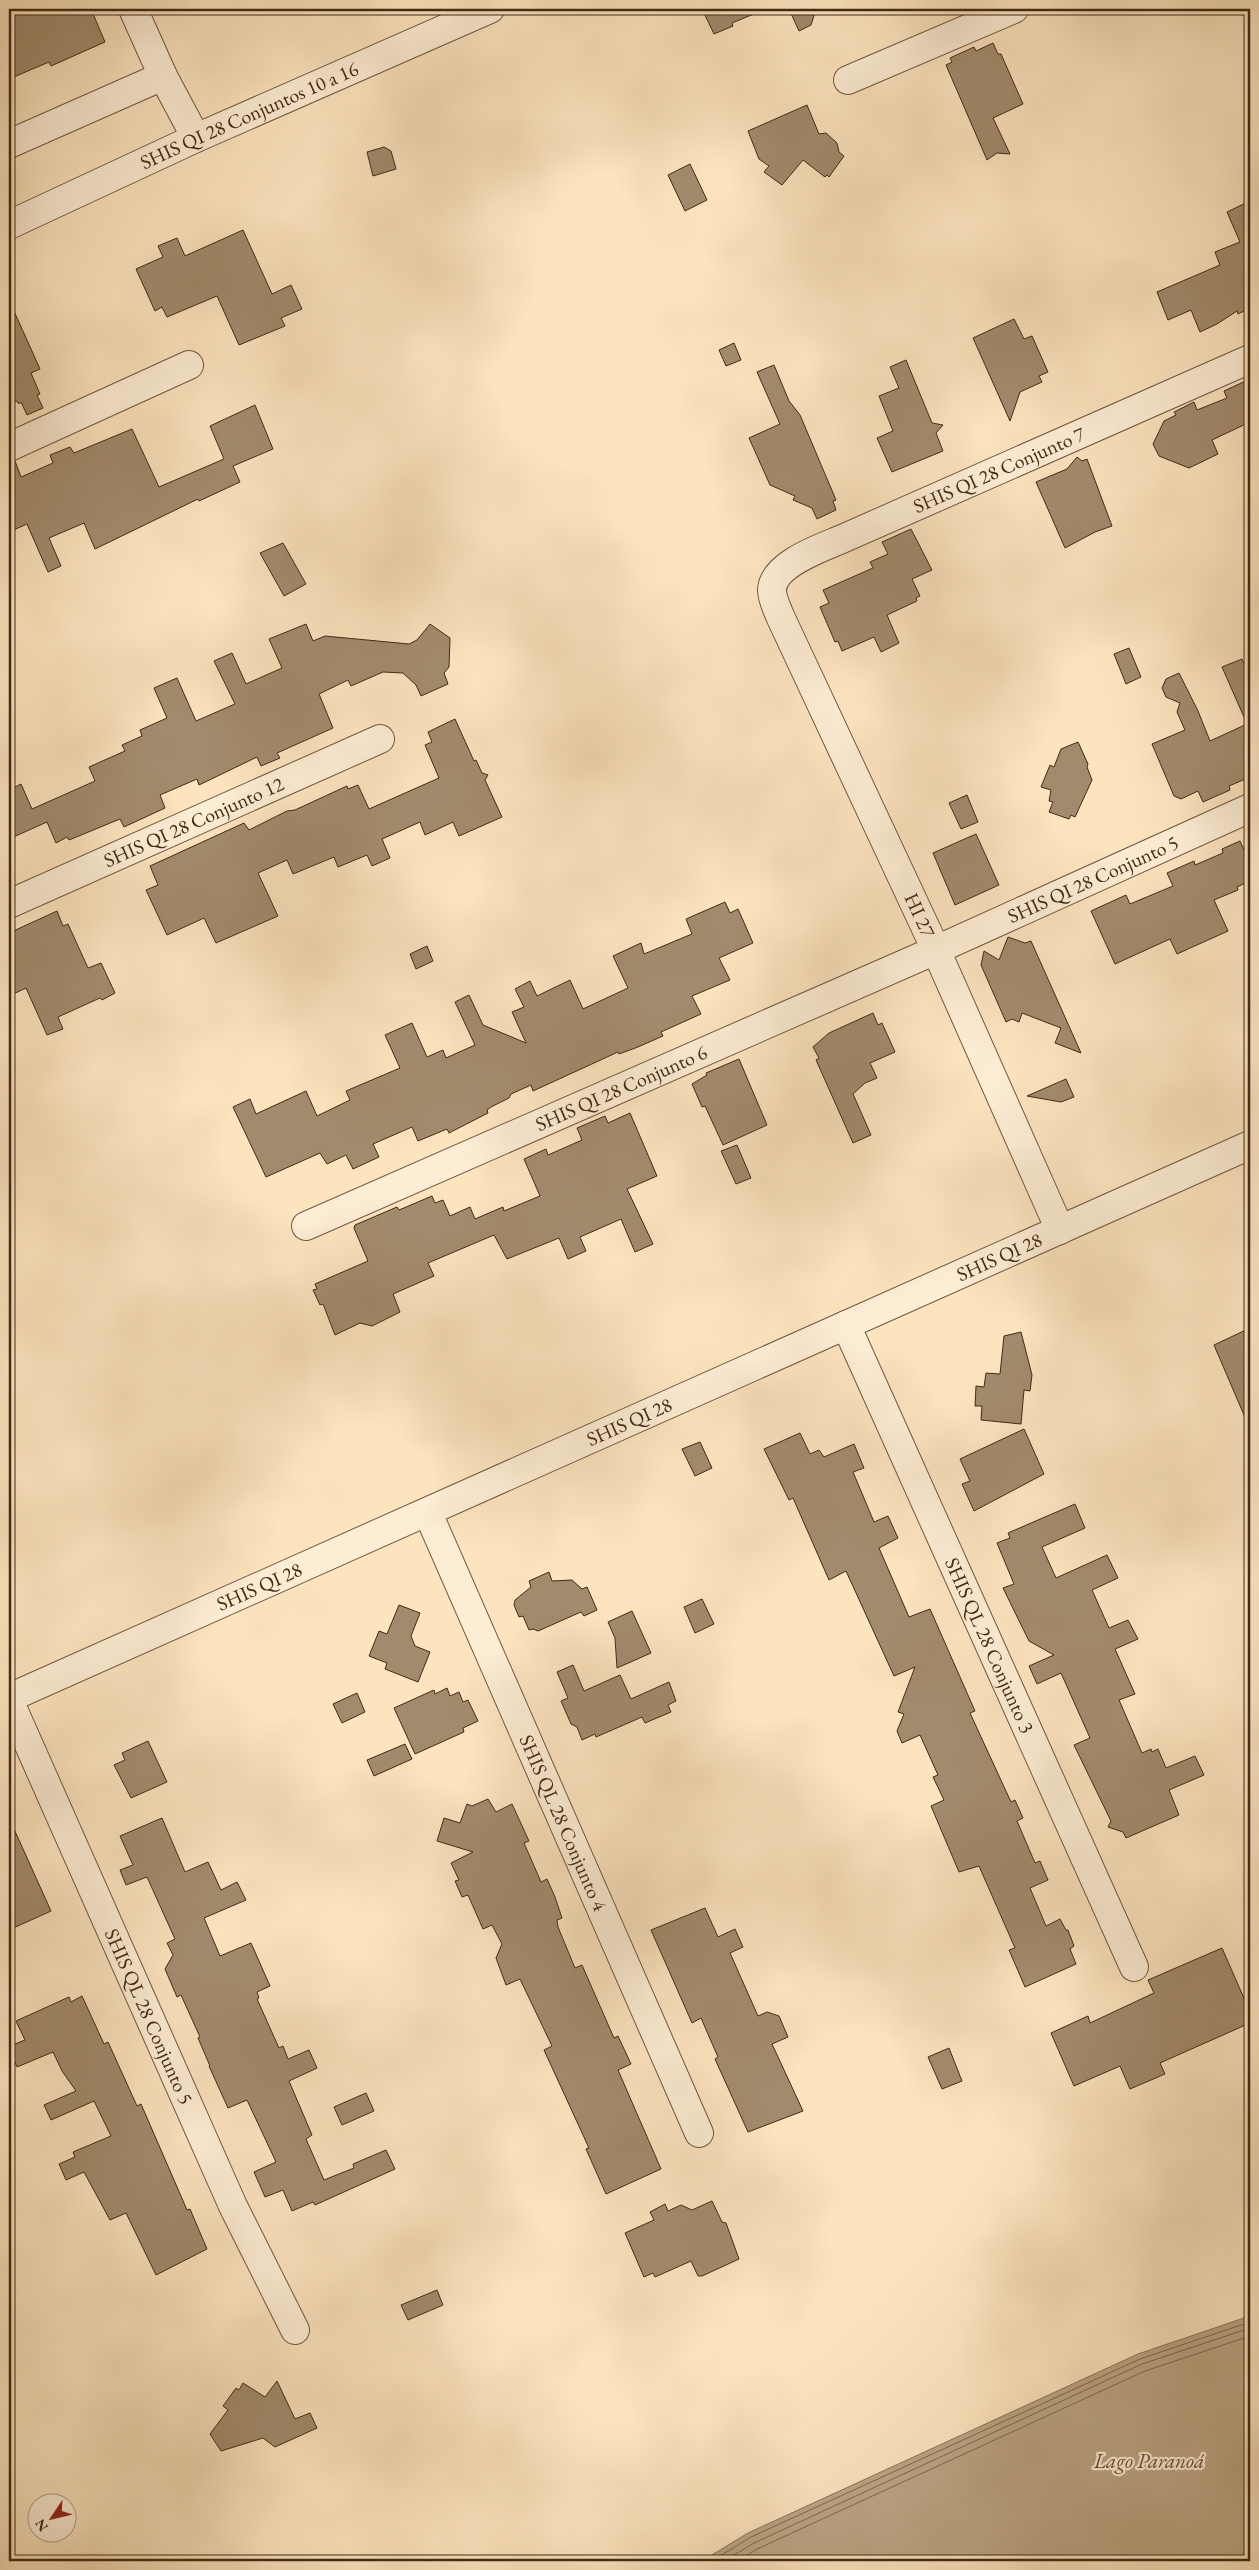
<svg xmlns="http://www.w3.org/2000/svg" width="1259" height="2570" font-family="'EB Garamond',serif">
	<style>
		.water { fill: #bca585; stroke: #8b7458 }
		.lines { fill: none; stroke-linecap: round; stroke-linejoin: round }
		.shore { stroke: #7e684c; stroke-width: 1 }
		.building { fill: #a28b6d; stroke: #412a14 }
		.minor-casing { stroke: #70583f; stroke-width: 30 }
		.minor { stroke: #fdedd5; stroke-width: 28 }
		.labels { text-anchor: middle; dominant-baseline: central; stroke-width: 4.5; stroke-linejoin: round; paint-order: stroke }
		.street-label { font-size: 20px; fill: #412a14; stroke: #fdedd5 }
		.water-label { font-size: 21px; font-style: italic; fill: #664f36; stroke: #fdedd5 }
	</style>
	<rect width="100%" height="100%" fill="#fce4bf"/>
	<filter id="stains"><feTurbulence type="fractalNoise" baseFrequency=".004" numOctaves="4"/><feColorMatrix values="0 0 0 0 .2 0 0 0 0 .09 0 0 0 0 .02 0 0 0 .5 -.17"/></filter>
	<radialGradient id="worn" r=".72"><stop offset=".6" stop-color="#630" stop-opacity="0"/><stop offset="1" stop-color="#630" stop-opacity=".3"/></radialGradient>
	<polygon class="water" points="1250,2316 1250,2561 702,2561 748,2533 1138,2354"/>
	<g class="lines">
		<g class="shore">
			<polyline points="712,2561 751,2537 1140,2359 1250,2322"/>
			<polyline points="724,2561 754,2543 1142,2364 1250,2328"/>
			<polyline points="738,2561 757,2549 1145,2371 1250,2336"/>
		</g>
	</g>
	<g class="building">
		<polygon points="9,9 91,9 105,42 51,66 49,62 9,79"/>
		<polygon points="702,9 766,9 732,23 733,26 714,34"/>
		<polygon points="789,9 816,9 811,25 799,31"/>
		<polygon points="993,43 998,54 1001,54 1023,104 993,118 1010,154 997,153 987,160 946,65 952,62 950,58 974,47 976,51"/>
		<polygon points="807,105 819,134 826,133 837,143 839,152 844,156 829,177 827,175 825,177 803,160 782,185 764,172 769,166 759,159 748,131"/>
		<polygon points="384,147 391,151 396,169 373,176 367,152"/>
		<polygon points="690,164 707,200 685,211 668,175"/>
		<polygon points="1250,201 1250,308 1238,314 1237,311 1217,324 1200,332 1191,310 1168,320 1157,292 1220,265 1215,252 1240,242 1227,212"/>
		<polygon points="243,230 272,294 291,285 302,309 281,318 285,326 239,345 217,296 167,317 162,307 155,311 136,269 163,257 158,246 177,238 185,256"/>
		<polygon points="9,300 40,369 31,373 40,394 37,395 43,408 27,415 21,402 19,404 17,401 9,405"/>
		<polygon points="1014,319 1024,339 1032,336 1048,372 1039,376 1042,382 1020,392 1010,421 973,338"/>
		<polygon points="734,343 741,360 726,366 719,350"/>
		<polygon points="906,360 932,423 943,425 936,433 943,451 892,472 877,438 893,431 879,396 899,388 890,367"/>
		<polygon points="774,365 789,401 800,415 836,500 833,501 836,510 817,519 812,508 793,500 795,496 770,485 749,438 780,424 757,372"/>
		<polygon points="1250,379 1250,422 1212,440 1218,454 1189,468 1159,456 1153,444 1164,421 1176,415 1174,412 1194,402 1197,410 1227,398 1224,391"/>
		<polygon points="255,405 273,449 233,466 240,482 199,501 198,499 95,549 84,523 49,538 61,566 48,572 27,524 9,532 9,462 15,461 21,477 53,463 50,455 70,447 74,453 132,429 159,487 224,459 210,426"/>
		<polygon points="1077,457 1082,461 1087,459 1112,526 1095,532 1065,548 1036,482 1067,469"/>
		<polygon points="911,529 932,570 912,579 920,596 916,598 917,601 887,615 899,643 881,652 874,637 842,651 838,641 835,642 820,607 829,603 823,590 873,568 870,562 888,554 882,542"/>
		<polygon points="283,543 306,584 284,596 260,553"/>
		<polygon points="306,624 313,641 325,636 409,644 417,640 430,624 450,638 449,667 444,673 448,684 421,696 416,685 403,673 383,672 351,686 348,680 319,694 333,728 277,753 280,758 261,766 257,757 199,785 197,779 160,795 165,808 124,827 120,819 69,840 67,837 56,843 47,822 9,839 9,790 21,784 32,809 95,781 89,767 125,751 122,745 142,736 140,730 167,718 154,688 177,678 196,721 235,704 214,661 232,653 246,684 282,668 269,639"/>
		<polygon points="1129,648 1141,677 1126,684 1114,654"/>
		<polygon points="1242,659 1250,677 1250,777 1229,786 1230,790 1203,802 1198,791 1181,799 1174,796 1152,744 1185,730 1177,712 1180,703 1166,697 1162,688 1166,679 1179,673 1198,711 1210,741 1247,724 1222,667"/>
		<polygon points="455,719 474,761 476,760 482,773 488,775 485,780 502,817 459,836 453,822 425,835 420,822 382,839 390,858 372,866 367,855 338,867 334,857 293,874 287,860 258,873 278,916 216,943 204,918 167,935 146,890 158,885 150,866 244,823 249,830 287,811 295,810 347,786 348,789 358,785 369,809 439,778 425,745 432,742 428,732"/>
		<polygon points="1078,742 1088,764 1087,767 1092,780 1075,817 1071,815 1069,819 1049,812 1053,802 1049,801 1051,790 1041,787 1050,765 1054,767 1061,749"/>
		<polygon points="967,795 978,822 961,829 949,803"/>
		<polygon points="976,834 999,885 955,905 933,853"/>
		<polygon points="1240,841 1250,864 1250,881 1237,887 1238,890 1214,900 1228,931 1177,954 1170,939 1115,964 1091,911 1126,895 1130,904 1173,886 1167,873 1194,861 1195,865 1223,853 1222,849"/>
		<polygon points="725,902 730,913 738,909 753,943 719,958 730,980 692,996 701,1014 661,1032 663,1036 638,1047 619,1054 618,1052 533,1091 531,1085 511,1094 509,1098 491,1107 487,1110 488,1113 449,1133 447,1129 418,1141 412,1127 373,1144 379,1157 353,1169 346,1155 327,1164 320,1153 266,1177 233,1107 250,1099 256,1114 306,1091 317,1116 350,1100 346,1091 400,1068 385,1035 412,1023 427,1057 443,1050 446,1058 475,1045 455,1002 469,995 483,1025 526,1043 512,1012 524,1007 515,989 530,981 537,996 570,980 583,1009 628,988 613,956 641,943 644,954 692,934 686,919"/>
		<polygon points="57,911 63,926 68,924 88,968 101,963 115,993 102,1000 100,998 58,1017 63,1029 47,1035 26,988 9,996 9,933"/>
		<polygon points="1008,937 1025,943 1031,941 1081,1053 1055,1043 1061,1028 1022,1013 1019,1022 1012,1019 1006,1022 981,965 984,951 999,960"/>
		<polygon points="427,946 433,961 416,969 410,954"/>
		<polygon points="873,1013 878,1025 882,1023 895,1052 870,1063 877,1078 865,1083 853,1094 871,1135 853,1143 816,1060 819,1058 813,1047 829,1033"/>
		<polygon points="739,1059 767,1125 723,1145 705,1106 702,1107 692,1084 707,1075 706,1073"/>
		<polygon points="1066,1079 1074,1097 1061,1102 1027,1096"/>
		<polygon points="630,1113 657,1176 627,1189 653,1244 635,1252 621,1219 580,1237 586,1251 568,1259 559,1238 507,1259 494,1235 428,1263 434,1276 393,1294 400,1312 372,1326 360,1323 335,1335 323,1304 320,1305 313,1290 317,1289 315,1284 368,1261 354,1228 355,1225 397,1207 399,1210 432,1196 435,1203 443,1200 450,1216 470,1207 475,1219 503,1207 504,1211 540,1196 524,1159 546,1149 548,1155 582,1140 577,1128 605,1116 608,1123"/>
		<polygon points="737,1145 751,1178 736,1184 721,1151"/>
		<polygon points="1250,1328 1250,1429 1214,1345"/>
		<polygon points="1021,1332 1032,1375 1030,1391 1024,1390 1021,1424 981,1420 982,1406 975,1406 976,1386 984,1387 986,1373 1000,1374 1004,1336"/>
		<polygon points="1024,1429 1044,1474 974,1511 962,1484 970,1481 960,1459"/>
		<polygon points="800,1433 810,1454 819,1450 824,1457 854,1444 864,1468 853,1472 874,1522 888,1516 898,1538 879,1548 909,1617 930,1609 975,1711 970,1713 1011,1802 1015,1800 1023,1818 1017,1821 1035,1863 1040,1861 1048,1880 1030,1888 1046,1926 1060,1919 1066,1930 1068,1930 1074,1946 1070,1949 1076,1964 1025,1987 1009,1950 1015,1948 979,1866 959,1872 931,1806 944,1800 933,1777 938,1775 920,1735 902,1743 897,1731 904,1714 898,1712 915,1667 894,1676 846,1571 829,1580 793,1498 789,1500 764,1449"/>
		<polygon points="700,1442 712,1468 695,1476 682,1449"/>
		<polygon points="1075,1504 1085,1528 1042,1547 1056,1578 1107,1555 1118,1578 1092,1590 1109,1628 1128,1620 1138,1639 1115,1649 1135,1694 1119,1700 1142,1753 1151,1749 1152,1752 1158,1749 1166,1768 1195,1756 1204,1775 1169,1790 1179,1815 1126,1838 1123,1832 1108,1827 1111,1821 1074,1745 1090,1738 1061,1673 1037,1684 1029,1666 1054,1655 1029,1641 1003,1588 1014,1584 997,1543 1010,1538 1008,1533"/>
		<polygon points="549,1572 552,1581 572,1580 582,1589 587,1587 597,1610 584,1616 581,1612 538,1631 533,1629 529,1630 523,1616 519,1617 514,1605 515,1600 531,1587 529,1581"/>
		<polygon points="702,1599 714,1624 695,1633 684,1607"/>
		<polygon points="399,1605 420,1613 411,1636 415,1646 430,1652 418,1682 385,1669 387,1663 369,1656 379,1631 387,1634"/>
		<polygon points="632,1611 651,1653 617,1668 615,1638 608,1622"/>
		<polygon points="573,1665 584,1691 620,1675 631,1699 669,1682 676,1701 668,1705 671,1712 645,1723 642,1717 596,1737 595,1734 582,1740 577,1727 571,1724 561,1701 568,1698 557,1672"/>
		<polygon points="447,1688 450,1696 459,1692 463,1702 468,1700 478,1721 463,1728 464,1732 415,1754 394,1708 434,1690 435,1694"/>
		<polygon points="357,1693 365,1712 342,1723 333,1704"/>
		<polygon points="148,1741 167,1782 131,1798 114,1765 125,1760 122,1753"/>
		<polygon points="405,1744 412,1759 374,1776 367,1760"/>
		<polygon points="488,1799 496,1812 512,1804 529,1841 524,1843 541,1882 547,1879 555,1897 562,1918 557,1920 558,1927 575,1968 582,1965 614,2038 618,2036 631,2064 618,2070 661,2169 606,2194 586,2149 589,2148 544,2050 552,2046 520,1979 506,1985 496,1958 502,1944 492,1925 483,1929 468,1895 462,1897 455,1881 459,1880 451,1863 473,1852 437,1841 444,1818 460,1823 467,1804 472,1806"/>
		<polygon points="9,1818 51,1911 9,1930"/>
		<polygon points="162,1818 185,1872 208,1862 221,1890 237,1882 246,1900 204,1918 220,1956 251,1943 270,1986 257,1992 259,1998 257,1999 279,2048 283,2046 288,2059 309,2050 317,2068 289,2081 312,2135 306,2139 324,2180 354,2168 353,2164 386,2150 395,2169 315,2205 313,2202 292,2211 283,2190 265,2197 254,2172 276,2162 247,2100 228,2108 209,2066 210,2066 198,2038 200,2037 181,1995 177,1997 165,1969 173,1955 167,1943 175,1939 147,1877 126,1885 120,1870 133,1865 120,1836"/>
		<polygon points="705,1908 718,1937 735,1929 743,1947 730,1953 758,2016 767,2012 779,2016 788,2037 772,2044 803,2111 748,2132 715,2059 718,2057 701,2018 692,2023 651,1930"/>
		<polygon points="1222,1948 1250,2012 1250,2023 1160,2063 1165,2074 1130,2089 1120,2066 1074,2086 1051,2033 1088,2016 1090,2023 1154,1993 1148,1980"/>
		<polygon points="82,1996 104,2044 108,2042 137,2106 141,2104 187,2210 190,2209 207,2249 156,2275 126,2213 110,2220 84,2172 66,2180 59,2164 75,2157 73,2152 111,2136 94,2101 51,2120 44,2105 76,2091 62,2071 53,2052 17,2067 10,2051 10,2046 25,2040 16,2021 69,1997 71,2002"/>
		<polygon points="949,2048 962,2081 942,2089 928,2057"/>
		<polygon points="366,2093 374,2111 342,2125 334,2107"/>
		<polygon points="712,2201 722,2222 726,2223 739,2259 702,2276 698,2276 691,2261 655,2277 653,2273 644,2277 625,2233 654,2220 650,2212 665,2204 668,2211 681,2205 692,2210"/>
		<polygon points="437,2290 443,2305 408,2320 401,2305"/>
		<polygon points="277,2381 295,2419 310,2413 317,2428 275,2447 263,2438 221,2451 210,2434 228,2410 223,2406 236,2388 239,2390 243,2383 265,2397"/>
	</g>
	<g class="lines">
		<g class="minor-casing">
			<g id="minor">
				<polyline points="133,9 163,76 196,138"/>
				<polyline points="848,80 1014,9"/>
				<polyline points="9,144 163,76"/>
				<path id="s1" d="M9 225 196 138 490 9"/>
				<polyline points="9,447 189,365"/>
				<path id="s2" d="M9 904 380 739"/>
				<path id="s3" d="M306 1226 936 950 1250 808"/>
				<path id="s4" d="M1060 1230 936 950 780 616C777 608 772 599 772 590 773 564 821 548 842 539L1250 359"/>
				<path id="s5" d="M846 1325 1134 1967"/>
				<path id="s6" d="M428 1513 699 2133"/>
				<path id="s7" d="M9 1698 1250 1145"/>
				<path id="s8" d="M9 1700 233 2206 295 2330"/>
			</g>
		</g>
		<use href="#minor" class="minor"/>
	</g>
	<g class="labels">
		<g class="street-label">
			<text stroke="none"><textPath href="#s1" startOffset="264">SHIS QI 28 Conjuntos 10 a 16</textPath></text>
			<text stroke="none"><textPath href="#s4" startOffset="964">SHIS QI 28 Conjunto 7</textPath></text>
			<text stroke="none"><textPath href="#s2" startOffset="202">SHIS QI 28 Conjunto 12</textPath></text>
			<text stroke="none"><textPath href="#s3" startOffset="860">SHIS QI 28 Conjunto 5</textPath></text>
			<text transform="translate(920 915) rotate(65)">HI 27</text>
			<text stroke="none"><textPath href="#s3" startOffset="344">SHIS QI 28 Conjunto 6</textPath></text>
			<text stroke="none"><textPath href="#s7" startOffset="1084">SHIS QI 28</textPath></text>
			<text stroke="none"><textPath href="#s7" startOffset="679">SHIS QI 28</textPath></text>
			<text stroke="none"><textPath href="#s7" startOffset="274">SHIS QI 28</textPath></text>
			<text stroke="none"><textPath href="#s5" startOffset="351">SHIS QL 28 Conjunto 3</textPath></text>
			<text stroke="none"><textPath href="#s6" startOffset="338">SHIS QL 28 Conjunto 4</textPath></text>
			<text stroke="none"><textPath href="#s8" startOffset="346">SHIS QL 28 Conjunto 5</textPath></text>
		</g>
		<g class="water-label">
			<text x="1149" y="2460">Lago Paranoá</text>
		</g>
	</g>
	<rect width="1259" height="2570" fill="none" stroke="#fce4bf" stroke-width="30"/>
	<rect x="10" y="10" width="1239" height="2550" fill="none" stroke="#412a14" stroke-width="2.5"/>
	<rect x="15" y="15" width="1229" height="2540" fill="none" stroke="#412a14"/>
	<g transform="translate(52 2518) rotate(235)"><circle r="24" fill="#fdedd5" stroke="#b29f88"/>
	<path d="M0-4L9 19L0 12L-9 19Z" fill="#8f2418"/>
	<text y="-8" font-size="14" font-weight="bold" text-anchor="middle" fill="#412a14">N</text>
	</g>
	<rect width="100%" height="100%" filter="url(#stains)"/>
	<rect width="100%" height="100%" fill="url(#worn)"/>
</svg>
